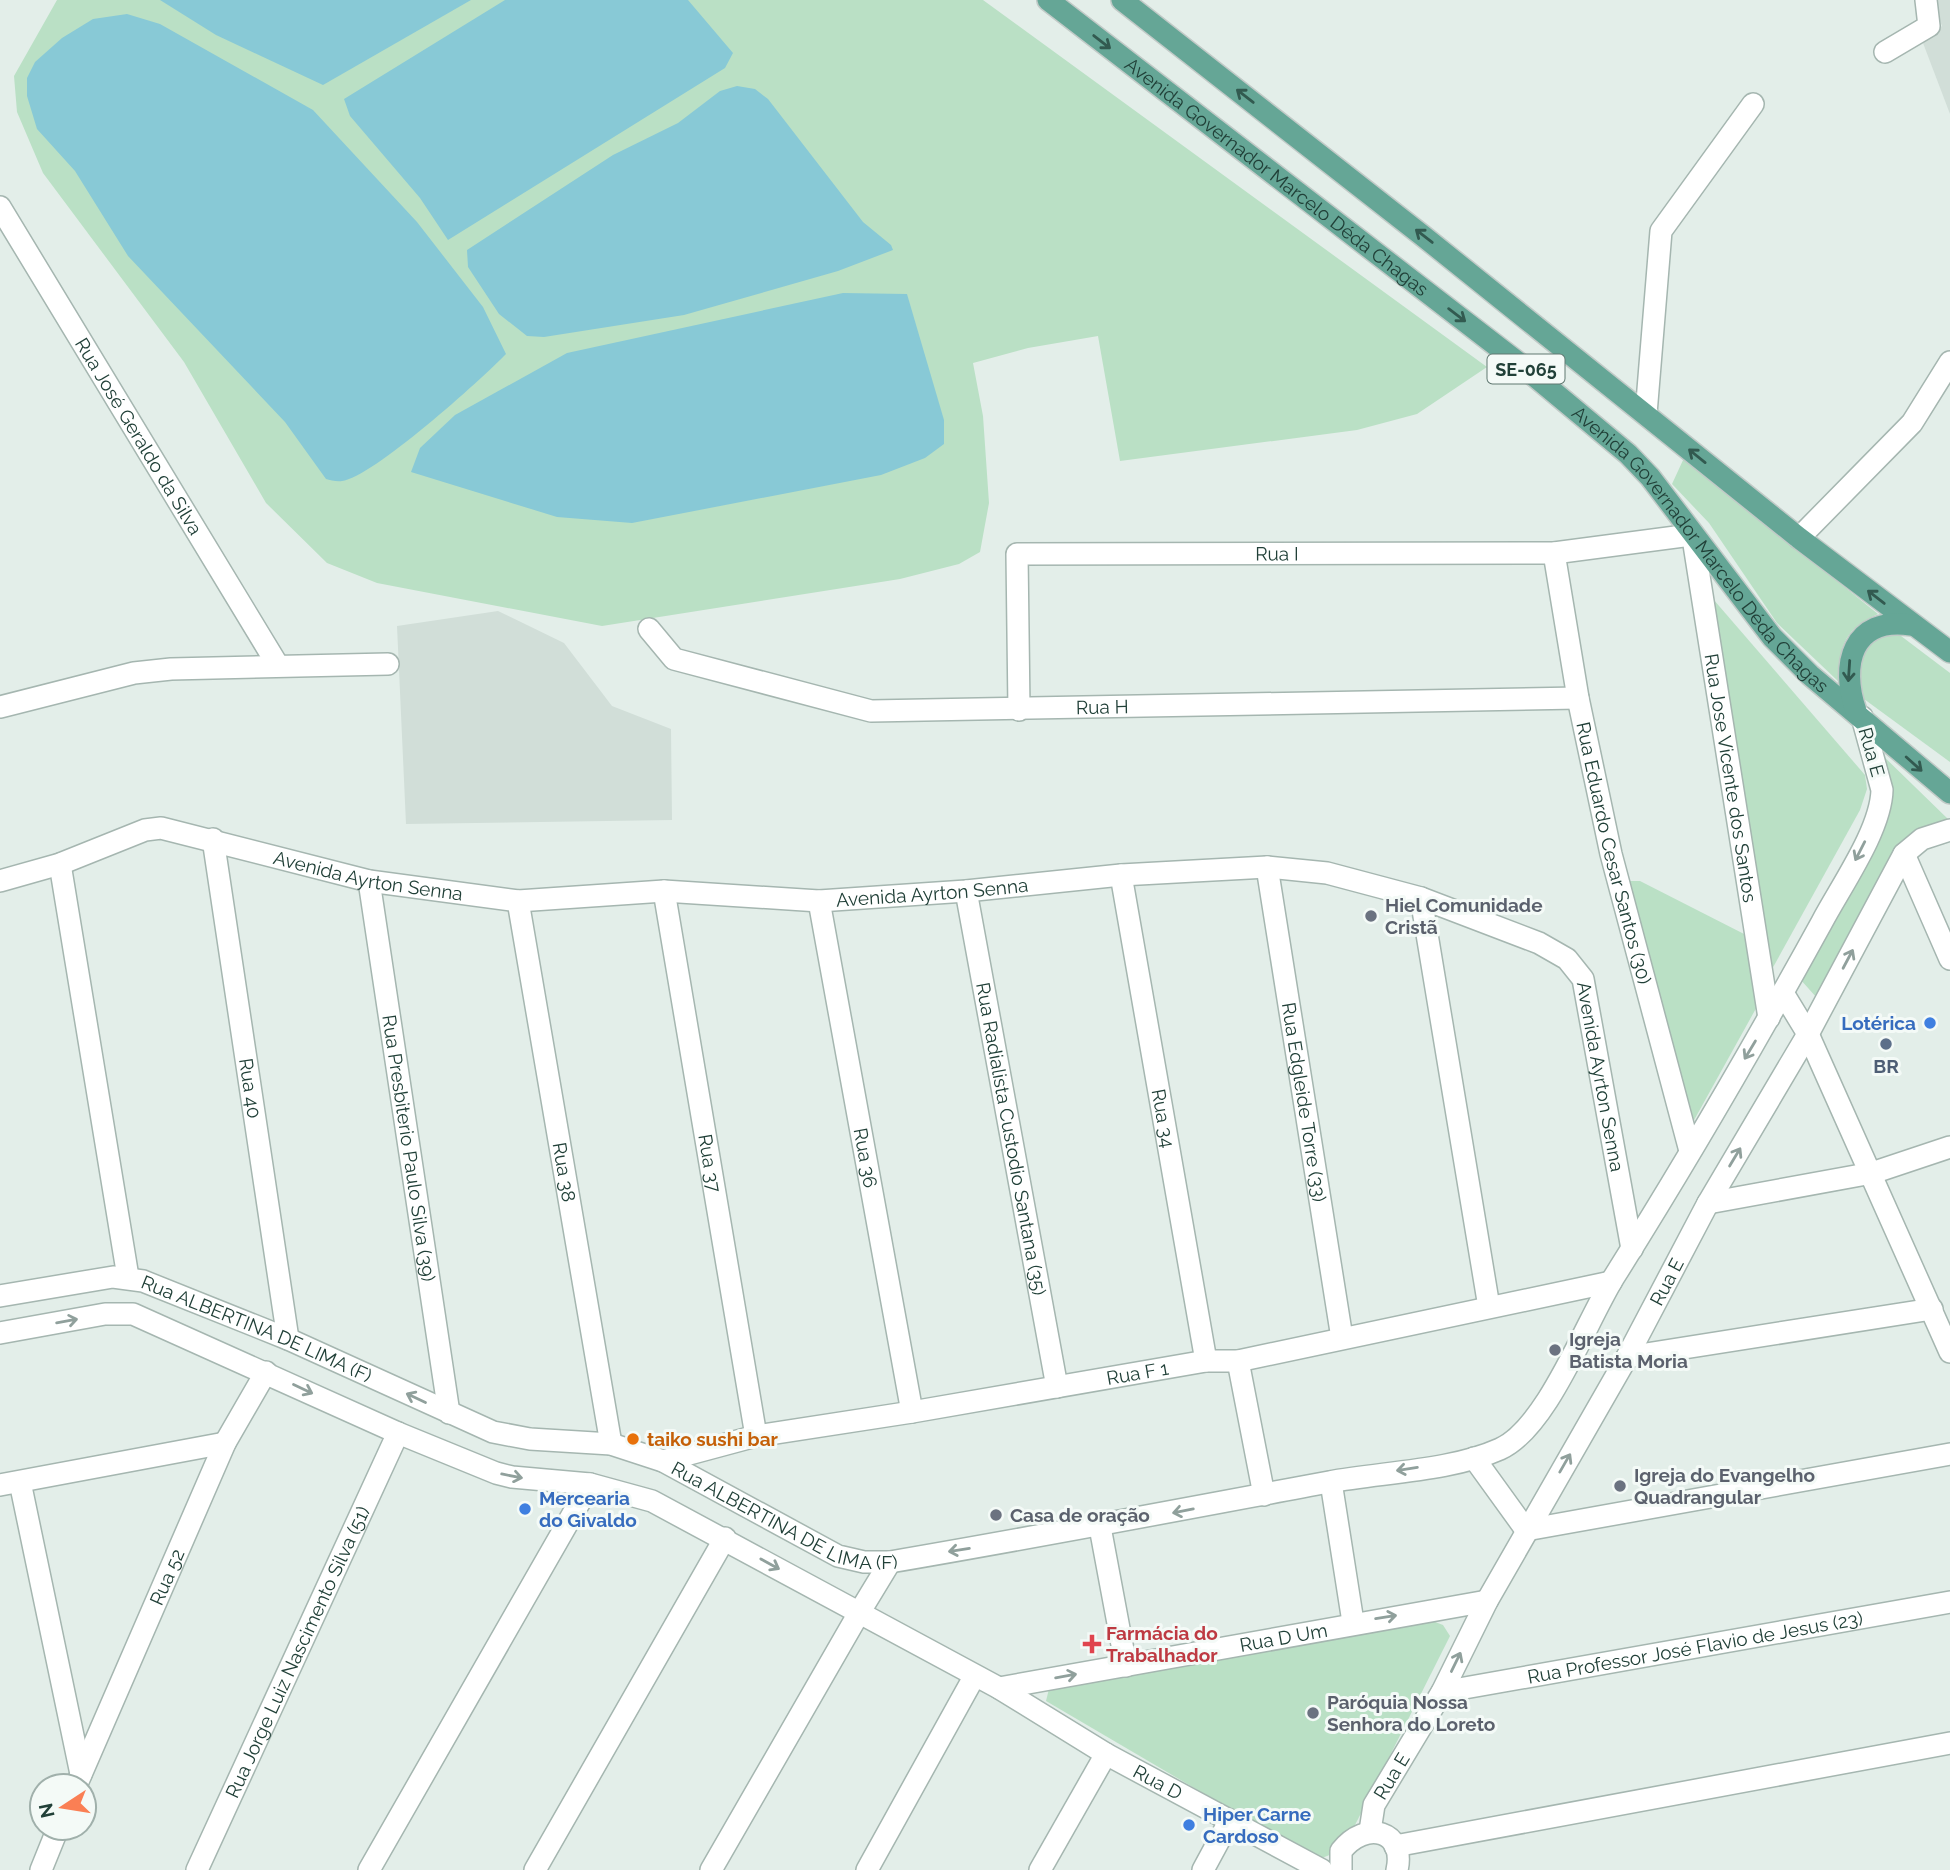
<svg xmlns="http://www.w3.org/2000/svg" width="1950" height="1870" font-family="Raleway,sans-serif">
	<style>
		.built { fill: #d1ded8 }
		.green { fill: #bae0c5 }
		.water { fill: #88c9d6 }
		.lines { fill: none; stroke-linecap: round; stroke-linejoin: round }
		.minor-casing { stroke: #a5b6b0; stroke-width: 24 }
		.tertiary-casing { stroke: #a5b6b0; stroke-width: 24 }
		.primary-casing { stroke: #c1cac7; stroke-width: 24 }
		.minor { stroke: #fff; stroke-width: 21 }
		.tertiary { stroke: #fff; stroke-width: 21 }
		.primary { stroke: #65a696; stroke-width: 21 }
		.oneway { stroke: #325a50 }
		.oneway2 { stroke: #90a09c }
		.worship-dot { fill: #6b7280; stroke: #f4faf7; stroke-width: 2.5 }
		.shop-dot { fill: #3f7fe0; stroke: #f4faf7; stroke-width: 2.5 }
		.service-dot { fill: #5c6f8a; stroke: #f4faf7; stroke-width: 2.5 }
		.food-dot { fill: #e8710a; stroke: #f4faf7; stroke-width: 2.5 }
		.health-dot { fill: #e0444e; stroke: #f4faf7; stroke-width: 2.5 }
		.labels { text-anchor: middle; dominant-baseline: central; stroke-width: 6; stroke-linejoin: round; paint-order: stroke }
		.shield { fill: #f4faf7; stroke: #607871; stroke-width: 2 }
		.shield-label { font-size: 18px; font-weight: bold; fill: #214038 }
		.street-label { font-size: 19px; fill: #214038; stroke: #f4faf7 }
		.worship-label { font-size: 19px; font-weight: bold; fill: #5b616d; stroke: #f4faf7; text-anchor: start }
		.shop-label { font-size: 19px; font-weight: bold; fill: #366cbe; stroke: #f4faf7; text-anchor: start }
		.service-label { font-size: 19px; font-weight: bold; fill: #4e5e75; stroke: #f4faf7 }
		.food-label { font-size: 19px; font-weight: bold; fill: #c56008; stroke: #f4faf7; text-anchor: start }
		.health-label { font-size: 19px; font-weight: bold; fill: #be3a42; stroke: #f4faf7; text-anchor: start }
	</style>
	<rect width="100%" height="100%" fill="#e3eee9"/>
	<g class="built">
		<polygon points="1932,0 1950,0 1950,114 1923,43 1942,26"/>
		<polygon points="498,611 564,643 612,706 671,729 672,820 406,824 397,626"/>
	</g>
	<g class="green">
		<polygon points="57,0 983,0 1487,367 1417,414 1357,430 1120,461 1098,336 1028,348 973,363 983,416 989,503 980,552 959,564 900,579 602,626 377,583 327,563 266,503 184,362 43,173 17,112 14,76"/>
		<path d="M1684 458 1878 614C1843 630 1839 646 1840 683L1777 623 1709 523 1672 484Z"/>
		<polygon points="1707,592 1865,775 1867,789 1860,810 1771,971"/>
		<path d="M1884 631 1901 636 1950 673V762L1864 699C1852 674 1859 645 1884 631Z"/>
		<polygon points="1876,749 1950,821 1938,824 1817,998 1800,979 1892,803"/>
		<polygon points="1629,881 1640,881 1748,936 1752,976 1759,1003 1693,1122"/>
		<polygon points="1430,1620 1443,1625 1450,1636 1349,1837 1332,1854 1317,1860 1046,1701 1050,1685"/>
	</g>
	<g class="water">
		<polygon points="160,0 471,0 323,85 216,35"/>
		<polygon points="505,0 688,0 733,53 725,68 448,240 420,198 350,116 344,99"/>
		<path d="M127 14 160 24 313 110 417 222 483 307 506 354C482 379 372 478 342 481 337 482 330 480 326 479L285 422 128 256 75 171 37 129 27 96V78L35 62 62 38 93 19Z"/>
		<polygon points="737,86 755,89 768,99 863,222 891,245 893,250 838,271 684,315 544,337 527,336 499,314 468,267 467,250 613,155 678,123 720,91"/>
		<polygon points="843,293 907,294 944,420 944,444 925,458 881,475 632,523 557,517 411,472 420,448 455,415 567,353"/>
	</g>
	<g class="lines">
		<g class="minor-casing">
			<g id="minor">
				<polyline points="1885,52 1929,26 1926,0"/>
				<path id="s1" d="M0 207 277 664"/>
				<polyline points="1646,414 1661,231 1753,104"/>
				<path id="s2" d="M1693 538 1769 1018"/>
				<polyline points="1799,538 1912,423 1950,362"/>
				<path id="s3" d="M1554 553 1578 698 1611 854 1690 1151"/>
				<path id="s4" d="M649 629 674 659 871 711 1578 698"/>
				<polyline points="0,707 134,673 171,669 388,664"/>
				<path id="s5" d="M1019 710 1017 554 1554 553 1691 535"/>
				<path id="s6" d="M213 839 288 1339"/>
				<polyline points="1904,854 1950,959"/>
				<polyline points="60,864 128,1277"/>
				<path id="s7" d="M1267 867 1342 1338"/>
				<path id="s8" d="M1121 875 1206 1361"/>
				<path id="s9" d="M0 881 60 864 145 830 161 828 369 881 518 901 664 891 819 901 966 891 1121 875 1267 867 1327 873 1421 898 1539 943 1567 959 1583 979 1632 1249"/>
				<path id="s10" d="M369 881 449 1413"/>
				<path id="s11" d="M664 891 756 1436"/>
				<path id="s12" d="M966 891 1057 1387"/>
				<polyline points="1421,898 1489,1307"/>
				<path id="s13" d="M518 901 611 1444"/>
				<path id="s14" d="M819 901 912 1412"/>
				<polyline points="1783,993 1808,1034 1950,1352"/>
				<polyline points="1708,1203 1872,1173 1950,1147"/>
				<polyline points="1627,1357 1932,1309"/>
				<polyline points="1238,1361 1264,1495"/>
				<path id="s15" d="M663 1461 756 1436 912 1412 1206 1361H1238L1611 1282"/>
				<polyline points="20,1482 81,1774"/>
				<polyline points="1331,1482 1353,1622"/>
				<polyline points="0,1485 225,1443"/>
				<polyline points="1100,1527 1126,1666"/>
				<polyline points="1526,1530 1950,1454"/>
				<path id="s16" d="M999 1688 1487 1601"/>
				<path id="s17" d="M1442 1692 1950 1602"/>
				<path id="s18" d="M76 1786 225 1443 266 1372"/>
				<polyline points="1395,1846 1950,1743"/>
				<polyline points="41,1870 58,1828"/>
				<path id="s19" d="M197 1870 398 1433"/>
				<polyline points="369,1870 590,1484"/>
				<polyline points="535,1870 725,1538"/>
				<polyline points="711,1870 859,1613"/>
				<polyline points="867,1870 974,1677"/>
				<polyline points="1040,1870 1106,1754"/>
				<polyline points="1203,1870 1230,1820"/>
			</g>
		</g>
		<g class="tertiary-casing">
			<g id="tertiary">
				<path id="s20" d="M0 1296 113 1277 143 1281 288 1339 493 1432 530 1439 611 1444 663 1461 838 1556 864 1562H890C1037 1537 1183 1509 1329 1482 1383 1472 1451 1471 1500 1449 1547 1428 1586 1322 1614 1277 1687 1161 1756 1042 1822 922 1841 886 1881 830 1882 790L1862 717"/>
				<path id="s21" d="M0 1333 105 1314H133L398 1433 496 1473 512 1477 590 1484 652 1501 999 1688 1106 1754 1322 1870"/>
				<polyline points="1474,1458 1526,1530"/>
				<polyline points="859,1613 890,1562"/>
				<path id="s22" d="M1370 1831 1374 1805 1442 1692 1487 1601 1627 1357 1708 1203 1808 1034 1904 854 1922 839 1950 830"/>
				<path d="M1341 1870V1851C1366 1819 1406 1831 1397 1870"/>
			</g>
		</g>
		<g class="primary-casing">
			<g id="primary">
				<path id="s23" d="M1048 0 1520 364 1628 454 1650 477 1772 637 1810 675 1950 793"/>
				<polyline points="1122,0 1423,236 1799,538 1950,652"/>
				<path d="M1856 711C1840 665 1852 616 1911 625"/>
			</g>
		</g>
		<use href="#minor" class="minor"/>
		<use href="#tertiary" class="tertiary"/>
		<use href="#primary" class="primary"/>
	</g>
	<defs><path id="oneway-shaft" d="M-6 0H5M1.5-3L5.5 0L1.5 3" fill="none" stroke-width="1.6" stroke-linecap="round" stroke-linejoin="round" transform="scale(1.75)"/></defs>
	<g class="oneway">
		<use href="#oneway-shaft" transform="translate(1102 42) rotate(38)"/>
		<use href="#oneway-shaft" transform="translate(1245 96) rotate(-142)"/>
		<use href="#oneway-shaft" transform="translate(1424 236) rotate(-142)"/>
		<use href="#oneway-shaft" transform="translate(1457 315) rotate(37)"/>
		<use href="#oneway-shaft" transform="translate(1697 456) rotate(-141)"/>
		<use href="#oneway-shaft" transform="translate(1876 597) rotate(-142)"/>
		<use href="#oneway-shaft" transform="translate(1849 671) rotate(94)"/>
		<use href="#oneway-shaft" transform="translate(1914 764) rotate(42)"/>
	</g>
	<g class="oneway2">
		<use href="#oneway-shaft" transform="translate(1860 851) rotate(117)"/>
		<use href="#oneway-shaft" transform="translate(1848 959) rotate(-62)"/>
		<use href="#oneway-shaft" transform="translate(1750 1050) rotate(121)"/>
		<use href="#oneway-shaft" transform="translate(1735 1157) rotate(-59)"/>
		<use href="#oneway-shaft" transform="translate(67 1321) rotate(-10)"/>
		<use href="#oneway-shaft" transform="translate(303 1389) rotate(25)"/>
		<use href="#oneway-shaft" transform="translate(416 1398) rotate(-155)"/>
		<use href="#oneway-shaft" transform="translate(1565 1463) rotate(-60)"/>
		<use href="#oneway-shaft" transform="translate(1407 1469) rotate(171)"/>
		<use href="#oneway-shaft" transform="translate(512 1476) rotate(11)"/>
		<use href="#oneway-shaft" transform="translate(1183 1511) rotate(169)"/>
		<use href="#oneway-shaft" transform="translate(959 1550) rotate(171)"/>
		<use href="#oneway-shaft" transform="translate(770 1564) rotate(29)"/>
		<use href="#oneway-shaft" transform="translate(1386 1617) rotate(-9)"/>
		<use href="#oneway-shaft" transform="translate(1456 1662) rotate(-64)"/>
		<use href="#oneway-shaft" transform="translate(1066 1676) rotate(-10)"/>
	</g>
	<g class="worship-dot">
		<circle cx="1371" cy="916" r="7"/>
		<circle cx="1555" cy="1350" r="7"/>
		<circle cx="1620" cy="1486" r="7"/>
		<circle cx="996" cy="1515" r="7"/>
		<circle cx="1313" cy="1713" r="7"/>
	</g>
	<g class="shop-dot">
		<circle cx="1930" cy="1023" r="7"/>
		<circle cx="525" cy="1509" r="7"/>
		<circle cx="1189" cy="1825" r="7"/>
	</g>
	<circle class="service-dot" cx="1886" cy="1044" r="7"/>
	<circle class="food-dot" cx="633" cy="1439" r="7"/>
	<path class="health-dot" d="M1088.5 1633.5h7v7h7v7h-7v7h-7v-7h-7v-7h7z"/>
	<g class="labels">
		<rect class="shield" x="1487.5" y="354.5" width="77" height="29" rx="5"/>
		<g class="shield-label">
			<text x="1526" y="369">SE-065</text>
		</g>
		<g class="street-label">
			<text stroke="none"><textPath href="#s23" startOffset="289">Avenida Governador Marcelo Déda Chagas</textPath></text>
			<text stroke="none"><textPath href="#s1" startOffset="268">Rua José Geraldo da Silva</textPath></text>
			<text stroke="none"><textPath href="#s23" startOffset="856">Avenida Governador Marcelo Déda Chagas</textPath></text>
			<text stroke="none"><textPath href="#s5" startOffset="416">Rua I</textPath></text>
			<text stroke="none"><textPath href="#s4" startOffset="474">Rua H</textPath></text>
			<text transform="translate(1872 752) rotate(74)">Rua E</text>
			<text stroke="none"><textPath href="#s2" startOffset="243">Rua Jose Vicente dos Santos</textPath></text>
			<text stroke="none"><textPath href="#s3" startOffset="306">Rua Eduardo Cesar Santos (30)</textPath></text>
			<text stroke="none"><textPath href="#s9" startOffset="383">Avenida Ayrton Senna</textPath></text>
			<text stroke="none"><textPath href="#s9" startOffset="950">Avenida Ayrton Senna</textPath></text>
			<text stroke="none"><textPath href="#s9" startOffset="1727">Avenida Ayrton Senna</textPath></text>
			<text stroke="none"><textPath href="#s6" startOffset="252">Rua 40</textPath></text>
			<text stroke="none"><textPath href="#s7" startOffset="238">Rua Edgleide Torre (33)</textPath></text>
			<text stroke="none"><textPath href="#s8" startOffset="247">Rua 34</textPath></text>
			<text stroke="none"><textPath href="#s12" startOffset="252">Rua Radialista Custodio Santana (35)</textPath></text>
			<text stroke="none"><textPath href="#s10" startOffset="270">Rua Presbiterio Paulo Silva (39)</textPath></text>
			<text stroke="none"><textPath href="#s14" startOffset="261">Rua 36</textPath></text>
			<text stroke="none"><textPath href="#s11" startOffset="276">Rua 37</textPath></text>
			<text stroke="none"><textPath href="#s13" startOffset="275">Rua 38</textPath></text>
			<text stroke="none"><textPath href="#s22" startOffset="626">Rua E</textPath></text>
			<text stroke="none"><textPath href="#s20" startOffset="268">Rua ALBERTINA DE LIMA (F)</textPath></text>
			<text stroke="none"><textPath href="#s15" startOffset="483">Rua F 1</textPath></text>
			<text stroke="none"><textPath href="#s20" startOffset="835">Rua ALBERTINA DE LIMA (F)</textPath></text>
			<text stroke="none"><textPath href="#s18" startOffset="228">Rua 52</textPath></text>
			<text stroke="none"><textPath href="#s16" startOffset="289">Rua D Um</textPath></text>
			<text stroke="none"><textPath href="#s17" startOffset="257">Rua Professor José Flavio de Jesus (23)</textPath></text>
			<text stroke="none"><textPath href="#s19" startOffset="240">Rua Jorge Luiz Nascimento Silva (51)</textPath></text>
			<text stroke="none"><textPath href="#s22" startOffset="60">Rua E</textPath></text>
			<text stroke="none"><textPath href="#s21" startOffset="1269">Rua D</textPath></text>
		</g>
		<g class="worship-label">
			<text x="1385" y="905">Hiel Comunidade<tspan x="1385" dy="22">Cristã</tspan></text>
			<text x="1569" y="1339">Igreja<tspan x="1569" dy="22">Batista Moria</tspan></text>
			<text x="1634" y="1475">Igreja do Evangelho<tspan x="1634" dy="22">Quadrangular</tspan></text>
			<text x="1010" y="1515">Casa de oração</text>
			<text x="1327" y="1702">Paróquia Nossa<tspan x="1327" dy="22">Senhora do Loreto</tspan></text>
		</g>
		<g class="shop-label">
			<text x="1916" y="1023" text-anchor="end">Lotérica</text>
			<text x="539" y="1498">Mercearia<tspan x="539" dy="22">do Givaldo</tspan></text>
			<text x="1203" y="1814">Hiper Carne<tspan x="1203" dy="22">Cardoso</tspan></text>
		</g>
		<g class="service-label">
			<text x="1886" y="1066">BR</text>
		</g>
		<g class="food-label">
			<text x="647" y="1439">taiko sushi bar</text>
		</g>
		<g class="health-label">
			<text x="1106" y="1633">Farmácia do<tspan x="1106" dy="22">Trabalhador</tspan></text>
		</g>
	</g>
	<g transform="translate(63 1807) rotate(258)"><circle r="33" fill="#f4faf7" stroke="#a0b0ab" stroke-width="2"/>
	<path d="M0-5L12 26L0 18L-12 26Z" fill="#fa7f54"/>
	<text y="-10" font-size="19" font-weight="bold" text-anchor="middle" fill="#214038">N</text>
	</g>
</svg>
